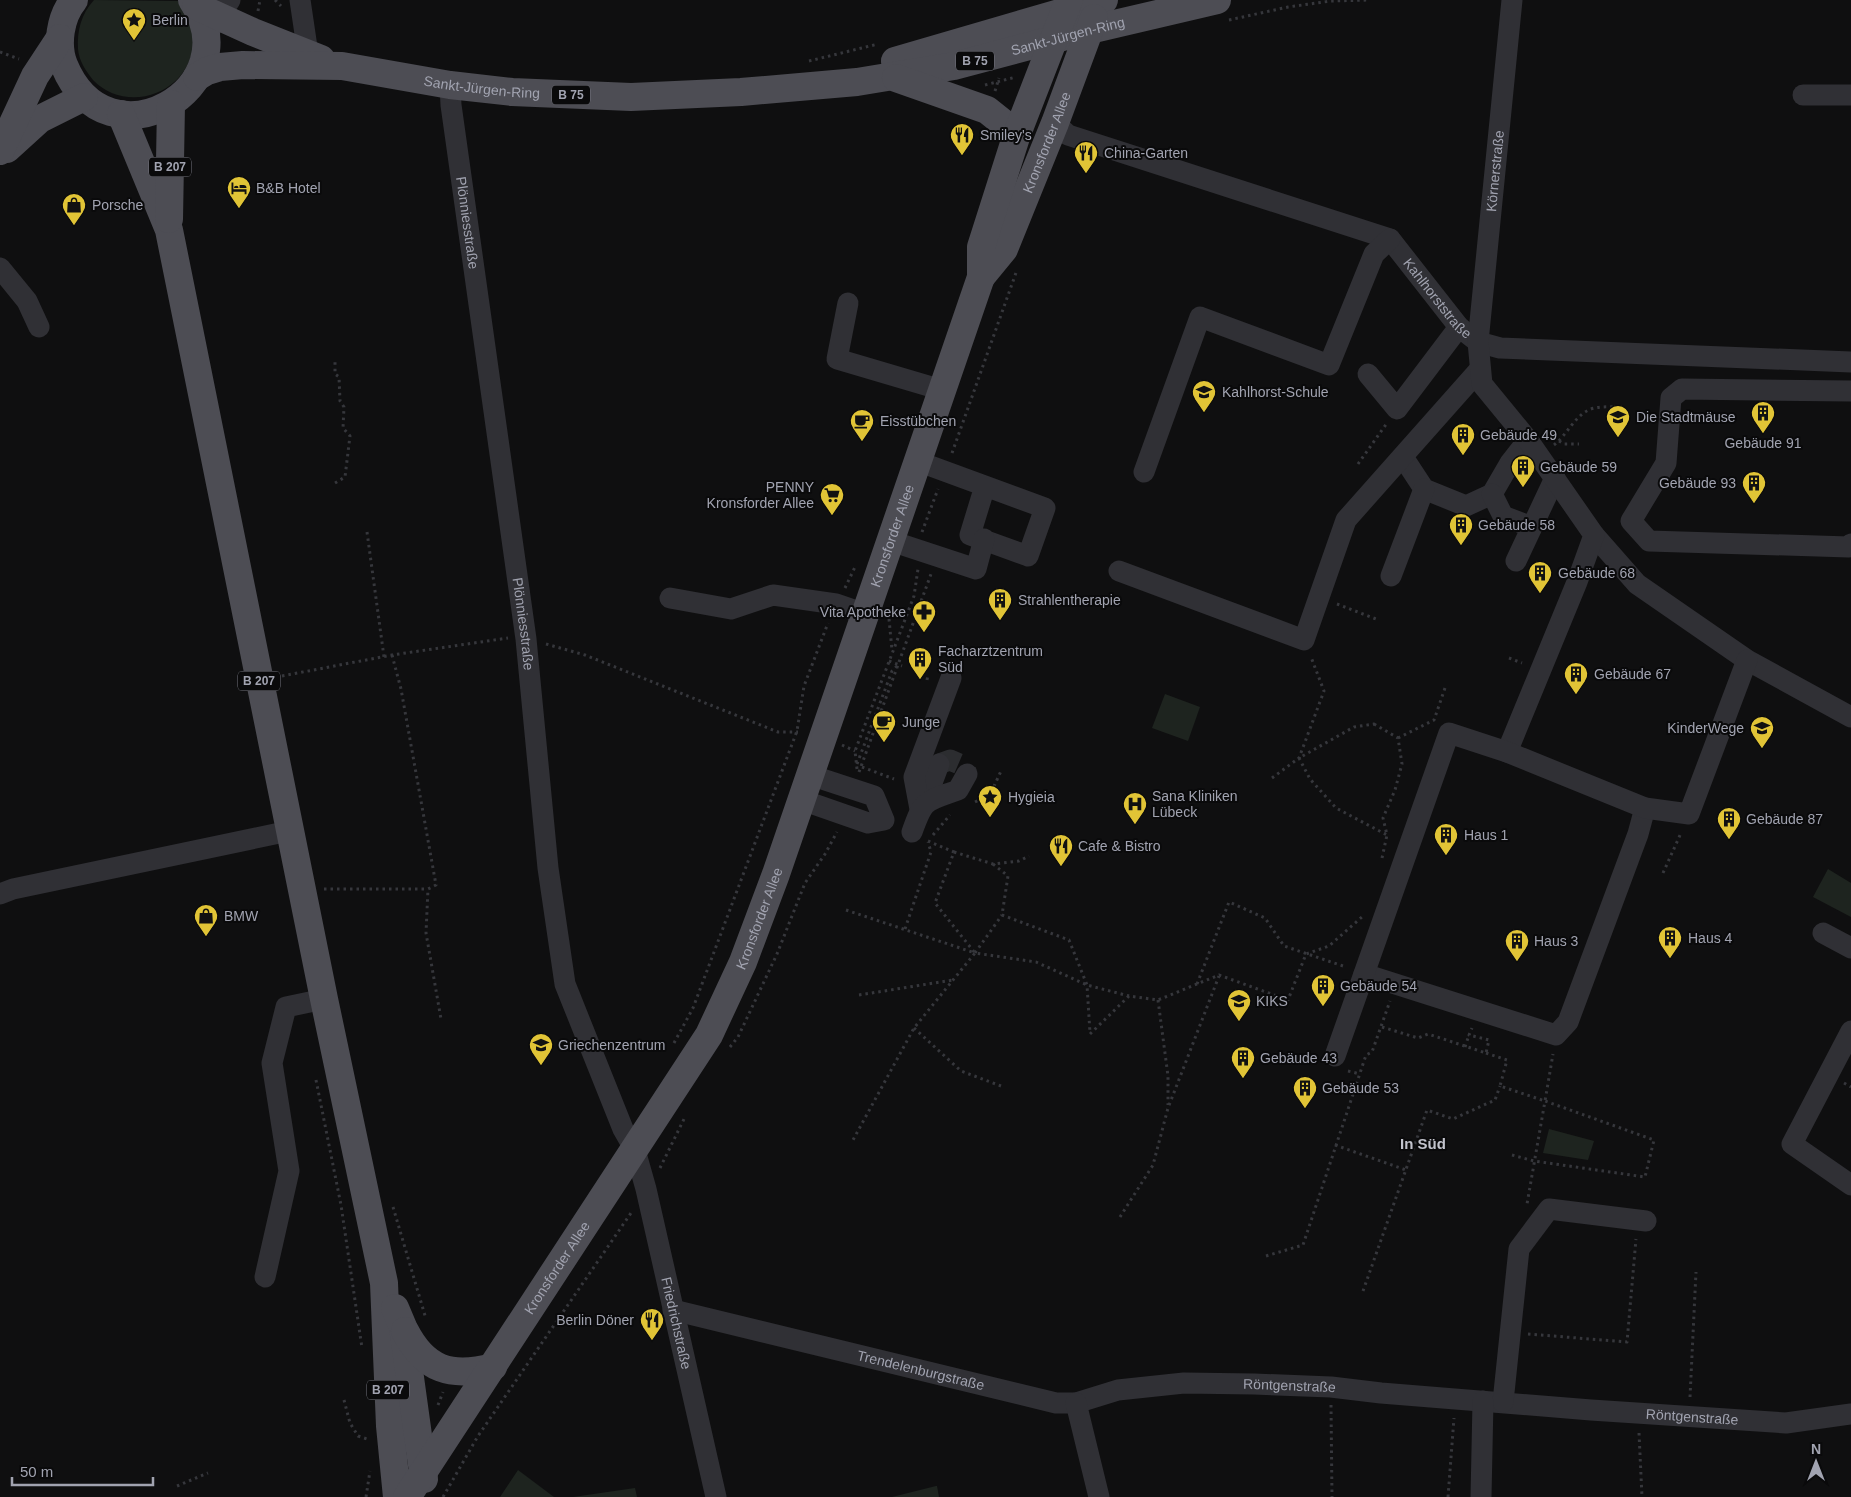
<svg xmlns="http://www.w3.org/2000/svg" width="1851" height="1497" font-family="Arial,sans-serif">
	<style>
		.green { fill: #1e241f }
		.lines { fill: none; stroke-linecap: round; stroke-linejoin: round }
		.minor-tunnel { stroke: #2c2d30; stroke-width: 21; stroke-dasharray: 21 11; stroke-linecap: butt }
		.path { stroke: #36373c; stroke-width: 3; stroke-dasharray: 2.5 4; stroke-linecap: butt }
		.minor { stroke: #303035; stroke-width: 21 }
		.major { stroke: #4d4d54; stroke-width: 28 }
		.labels { text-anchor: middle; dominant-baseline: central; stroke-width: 4; stroke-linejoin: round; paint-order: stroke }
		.shield { fill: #0a0a0b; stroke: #74757e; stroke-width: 1 }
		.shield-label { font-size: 12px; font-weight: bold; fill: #a1a3b0 }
		.poi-label { font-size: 14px; fill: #a1a3b0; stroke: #0a0a0b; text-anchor: start }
		.street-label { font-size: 14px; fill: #a1a3b0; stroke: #0a0a0b }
		.neighbourhood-label { font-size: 15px; font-weight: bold; fill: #c2c3cc; stroke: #0a0a0b }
	</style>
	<rect width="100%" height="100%" fill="#0f0f10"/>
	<g class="green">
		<path d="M94 0 178 1C185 12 192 22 193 36 197 89 130 118 93 80 86 71 79 61 78 49 77 31 81 14 94 0Z"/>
		<polygon points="1165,694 1200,707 1188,741 1152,728"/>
		<polygon points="1828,869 1851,883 1851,917 1813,897"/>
		<polygon points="1549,1129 1594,1141 1588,1160 1543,1153"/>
		<polygon points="518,1470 554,1497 500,1497"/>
		<polygon points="937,1486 939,1497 892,1497 936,1486"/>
		<polygon points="635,1488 637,1497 573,1497"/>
	</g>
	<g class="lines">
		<polyline class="minor-tunnel" points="939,764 950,760 964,766 967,774"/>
		<g class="path">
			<polyline points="275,0 281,6"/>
			<polyline points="258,11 260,0"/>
			<polyline points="1229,20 1288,7 1331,1 1370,0"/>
			<polyline points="0,52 19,59"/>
			<polyline points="809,61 878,44"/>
			<polyline points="985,85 1016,77"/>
			<polyline points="995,91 999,78"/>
			<polyline points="1559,441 1564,444 1579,444"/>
			<path d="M1554 445C1567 435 1575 415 1591 409 1600 406 1610 407 1619 407V410"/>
			<polyline points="952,453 1017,270"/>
			<polyline points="1358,464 1387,423"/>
			<polyline points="335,483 345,477 350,436 343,428 344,407 340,401 339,377 335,374 335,360"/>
			<polyline points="367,532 384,657"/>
			<polyline points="922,532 938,489"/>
			<polyline points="845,588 855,567"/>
			<polyline points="1337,604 1376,619"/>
			<polyline points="889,619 892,650"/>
			<polyline points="546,644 585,655 778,732 798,732"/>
			<polyline points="392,655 401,689 436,885 428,889 426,933 441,1019"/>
			<polyline points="1509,658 1522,663"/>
			<polyline points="889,661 902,666"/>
			<polyline points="282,676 392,655 508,638"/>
			<polyline points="927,680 928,675"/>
			<polygon points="1374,724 1398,738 1402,764 1395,790 1383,818 1387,835 1336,808 1310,779 1299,758 1354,727"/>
			<polyline points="1398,738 1434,720 1445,688"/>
			<polyline points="842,745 855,751"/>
			<polyline points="857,764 892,671 897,666"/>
			<polyline points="862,767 894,779"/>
			<polyline points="857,769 855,751 914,596 918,569"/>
			<polyline points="859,772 931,574"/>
			<polyline points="1272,778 1299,758 1324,691 1311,657"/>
			<polyline points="975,802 990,795 1001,771"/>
			<polyline points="933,835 950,815"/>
			<polyline points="928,841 954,852 935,903 975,953 1036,962 1087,985 1129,996"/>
			<polyline points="954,852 993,864 1019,861 1029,856"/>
			<polyline points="1382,858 1387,835"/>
			<polyline points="993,864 1008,876 1002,915 1069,940 1087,985 1090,1033"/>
			<polyline points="1663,873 1681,833"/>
			<polyline points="324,889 428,889"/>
			<polyline points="846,910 975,953 914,1028 853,1140"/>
			<polyline points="905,929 931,852 928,842"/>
			<polyline points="975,953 1002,915"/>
			<polyline points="1197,984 1229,902 1265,918 1284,946 1346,967"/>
			<polyline points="859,995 953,980"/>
			<polyline points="1158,1000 1168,1076 1168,1105"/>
			<polyline points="1382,1027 1418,1038 1428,1034 1486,1053 1489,1040 1469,1035 1472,1028"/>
			<polyline points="914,1028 961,1071 1001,1086"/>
			<polyline points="1090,1034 1129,996 1158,1000 1219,975 1288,1000 1306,954 1329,946 1363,916"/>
			<polyline points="674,1043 693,1008 797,731 804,686 828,623"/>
			<polyline points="730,1047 738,1037 777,954 805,883 825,854 837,832"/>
			<polyline points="1465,1047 1469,1035"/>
			<polyline points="1486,1053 1507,1060 1500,1086 1545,1101 1553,1054"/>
			<polyline points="1348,1071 1360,1074"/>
			<polyline points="316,1080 341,1205 362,1348"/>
			<polyline points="1844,1083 1851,1087"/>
			<polyline points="1335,1145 1406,1170"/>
			<polyline points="1512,1155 1534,1161 1645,1177 1654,1140 1545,1101 1527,1204"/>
			<polyline points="660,1168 685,1117"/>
			<polyline points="393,1207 426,1319"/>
			<polyline points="1120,1217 1153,1165 1168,1108 1219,976"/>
			<polyline points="1266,1256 1303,1245 1366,1055 1372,1052 1390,1001"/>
			<polyline points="1363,1291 1427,1110 1453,1119 1495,1100 1500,1086"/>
			<polyline points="1528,1334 1627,1342 1636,1239"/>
			<polyline points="1690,1397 1696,1272"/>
			<polyline points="344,1400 350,1423 358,1436 370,1440"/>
			<polyline points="438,1405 443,1392"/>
			<polyline points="1331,1405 1332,1497"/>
			<polyline points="1639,1433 1642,1497"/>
			<polyline points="177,1486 208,1473"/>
			<polyline points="366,1497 370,1471"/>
			<polyline points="443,1497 478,1436 631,1213"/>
			<polyline points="1448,1497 1454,1418"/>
		</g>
		<g class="minor">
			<polyline points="300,0 308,54"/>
			<polyline points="211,28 230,0"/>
			<path id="s1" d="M450 85 451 105 526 639 548 868 565 984 623 1129 635 1150 646 1189 716 1497"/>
			<polyline points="1803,95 1851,95"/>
			<path id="s2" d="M1055 123 1068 135 1390 239 1459 327 1478 342 1500 348 1851 362"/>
			<polyline points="0,268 27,301 39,327"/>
			<polyline points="848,303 837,359 942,390"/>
			<polyline points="1368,374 1397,409 1459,327"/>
			<polyline points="1851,391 1682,389 1671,398 1666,463 1631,521 1649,541 1849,547 1851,544"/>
			<polyline points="1403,457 1424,489 1466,506 1492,494 1510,463 1528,440"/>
			<path d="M917 461C960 477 1002 492 1045 508L1028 556 970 535 985 486"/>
			<polyline points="1144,472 1200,317 1329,365 1374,254 1390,239"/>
			<polyline points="1492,494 1503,516 1532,527"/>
			<polyline points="1594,535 1637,584 1747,660 1851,717"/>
			<polyline points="891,541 976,569 984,539"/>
			<polyline points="1516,561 1555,478"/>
			<polyline points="1119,571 1304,640 1346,520 1480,369"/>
			<polyline points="1391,576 1424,489"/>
			<polyline points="670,598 731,609 773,595 836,604 865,614"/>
			<path id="s3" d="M1507 752 1577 582 1594 535 1528 440 1482 384 1478 342 1512 0"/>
			<polyline points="802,800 868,823 884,820 874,796 810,775"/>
			<polyline points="928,800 933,780 939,764"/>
			<polyline points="920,809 914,777 951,678"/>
			<path d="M912 832C924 798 925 802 958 790L967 774"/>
			<polyline points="0,894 13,889 289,831"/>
			<polyline points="1823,933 1851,948"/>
			<polyline points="1364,974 1556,1035 1568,1022 1638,834 1645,808"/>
			<polyline points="1851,1031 1792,1144 1851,1185"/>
			<polyline points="1335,1056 1449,733 1507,752 1645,808 1689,814 1747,660"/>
			<polyline points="265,1277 289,1171 272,1063 286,1007 324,999"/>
			<path id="s4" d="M673 1310 1056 1403H1076L1118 1390 1184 1383 1254 1384 1331 1387 1381 1393 1591 1410 1786 1423 1851 1414"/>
			<polyline points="1503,1402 1519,1249 1549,1209 1646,1221"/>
			<polyline points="1076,1403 1099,1497"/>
			<polyline points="1481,1497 1483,1401"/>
		</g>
		<g class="major">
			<path d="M74 0C60 17 56 45 64 65 108 172 252 87 192 0"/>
			<polyline points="196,6 253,32 321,59"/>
			<polyline points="895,61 1104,0"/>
			<path id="s5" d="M197 77 207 71 220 67 243 65 342 66 450 85 512 92 631 97 741 92 857 82 954 66 1089 30 1217 0"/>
			<polyline points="896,78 987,110 1017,134"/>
			<polyline points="121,114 169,230 324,999 384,1283 390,1426 397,1497"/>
			<polyline points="7,149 40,119 84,97"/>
			<polyline points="0,151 35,76 60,38"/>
			<polyline points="169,219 171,104"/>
			<path id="s6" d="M981 277 1004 249 1055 123 1094 18"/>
			<polyline points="395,1308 403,1327 424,1479"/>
			<path d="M405 1331C425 1370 451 1378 493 1367"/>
			<path id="s7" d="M407 1497 709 1035 743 962 776 874 981 277V247L1017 134 1069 0"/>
		</g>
	</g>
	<defs>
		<g id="sight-pin" transform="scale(1.25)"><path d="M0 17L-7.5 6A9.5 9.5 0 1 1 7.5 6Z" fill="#e1c436" stroke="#0a0a0b"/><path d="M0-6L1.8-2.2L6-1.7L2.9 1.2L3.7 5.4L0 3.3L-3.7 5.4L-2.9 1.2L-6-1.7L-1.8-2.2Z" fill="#111"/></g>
		<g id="restaurant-pin" transform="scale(1.25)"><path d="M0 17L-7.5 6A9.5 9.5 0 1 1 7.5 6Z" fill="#e1c436" stroke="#0a0a0b"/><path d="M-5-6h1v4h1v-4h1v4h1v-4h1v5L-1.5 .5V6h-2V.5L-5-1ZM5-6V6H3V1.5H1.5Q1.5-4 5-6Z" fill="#111"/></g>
		<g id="hotel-pin" transform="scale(1.25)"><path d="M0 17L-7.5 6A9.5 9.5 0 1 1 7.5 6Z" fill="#e1c436" stroke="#0a0a0b"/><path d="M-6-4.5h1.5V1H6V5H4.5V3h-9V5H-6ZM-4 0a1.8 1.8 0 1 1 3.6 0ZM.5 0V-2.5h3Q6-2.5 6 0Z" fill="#111"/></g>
		<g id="shop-pin" transform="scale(1.25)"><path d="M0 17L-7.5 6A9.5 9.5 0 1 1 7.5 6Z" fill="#e1c436" stroke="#0a0a0b"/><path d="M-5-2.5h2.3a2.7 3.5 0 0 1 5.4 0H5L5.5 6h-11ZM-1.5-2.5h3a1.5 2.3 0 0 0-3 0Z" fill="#111"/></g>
		<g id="school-pin" transform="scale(1.25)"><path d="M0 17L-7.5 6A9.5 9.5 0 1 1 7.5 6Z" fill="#e1c436" stroke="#0a0a0b"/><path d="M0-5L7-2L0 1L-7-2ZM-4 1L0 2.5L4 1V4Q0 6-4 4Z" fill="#111"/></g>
		<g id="building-pin" transform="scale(1.25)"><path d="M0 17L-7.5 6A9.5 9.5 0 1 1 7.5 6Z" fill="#e1c436" stroke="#0a0a0b"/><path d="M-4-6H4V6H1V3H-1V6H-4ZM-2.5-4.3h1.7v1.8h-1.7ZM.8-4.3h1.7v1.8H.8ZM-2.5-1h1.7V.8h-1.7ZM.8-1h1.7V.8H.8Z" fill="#111"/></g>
		<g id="cafe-pin" transform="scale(1.25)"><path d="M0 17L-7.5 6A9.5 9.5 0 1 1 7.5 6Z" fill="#e1c436" stroke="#0a0a0b"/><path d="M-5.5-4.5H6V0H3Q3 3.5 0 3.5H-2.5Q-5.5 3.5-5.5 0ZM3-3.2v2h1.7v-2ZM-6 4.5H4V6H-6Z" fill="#111"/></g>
		<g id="supermarket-pin" transform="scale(1.25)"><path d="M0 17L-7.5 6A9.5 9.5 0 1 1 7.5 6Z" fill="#e1c436" stroke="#0a0a0b"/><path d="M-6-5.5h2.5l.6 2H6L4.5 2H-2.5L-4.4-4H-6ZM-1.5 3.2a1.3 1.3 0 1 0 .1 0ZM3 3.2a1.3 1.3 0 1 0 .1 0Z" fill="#111"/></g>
		<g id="pharmacy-pin" transform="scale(1.25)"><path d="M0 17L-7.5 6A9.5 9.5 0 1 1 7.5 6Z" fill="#e1c436" stroke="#0a0a0b"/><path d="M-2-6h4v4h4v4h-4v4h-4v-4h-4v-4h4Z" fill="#111"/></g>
		<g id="hospital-pin" transform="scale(1.25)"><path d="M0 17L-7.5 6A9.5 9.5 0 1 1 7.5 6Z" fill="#e1c436" stroke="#0a0a0b"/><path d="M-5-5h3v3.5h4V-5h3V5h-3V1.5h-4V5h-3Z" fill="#111"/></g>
	</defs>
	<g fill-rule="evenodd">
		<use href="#sight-pin" x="134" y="20"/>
		<use href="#restaurant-pin" x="962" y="135"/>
		<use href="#restaurant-pin" x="1086" y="153"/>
		<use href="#hotel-pin" x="239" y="188"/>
		<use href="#shop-pin" x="74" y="205"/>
		<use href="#school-pin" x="1204" y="392"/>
		<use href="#building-pin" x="1763" y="413"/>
		<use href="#school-pin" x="1618" y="417"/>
		<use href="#cafe-pin" x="862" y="421"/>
		<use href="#building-pin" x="1463" y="435"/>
		<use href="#building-pin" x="1523" y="467"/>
		<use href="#building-pin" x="1754" y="483"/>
		<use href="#supermarket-pin" x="832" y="495"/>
		<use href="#building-pin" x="1461" y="525"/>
		<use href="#building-pin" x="1540" y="573"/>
		<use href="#building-pin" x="1000" y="600"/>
		<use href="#pharmacy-pin" x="924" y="612"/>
		<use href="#building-pin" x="920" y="659"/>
		<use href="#building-pin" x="1576" y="674"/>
		<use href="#cafe-pin" x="884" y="722"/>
		<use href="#school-pin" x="1762" y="728"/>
		<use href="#sight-pin" x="990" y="797"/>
		<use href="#hospital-pin" x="1135" y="804"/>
		<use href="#building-pin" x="1729" y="819"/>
		<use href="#building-pin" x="1446" y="835"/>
		<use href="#restaurant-pin" x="1061" y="846"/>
		<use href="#shop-pin" x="206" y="916"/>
		<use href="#building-pin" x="1670" y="938"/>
		<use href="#building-pin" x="1517" y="941"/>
		<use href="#building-pin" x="1323" y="986"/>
		<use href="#school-pin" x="1239" y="1001"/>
		<use href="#school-pin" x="541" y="1045"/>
		<use href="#building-pin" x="1243" y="1058"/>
		<use href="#building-pin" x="1305" y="1088"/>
		<use href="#restaurant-pin" x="652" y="1320"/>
	</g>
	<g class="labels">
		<g class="shield">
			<rect x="956" y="51.5" width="38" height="19" rx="4"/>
			<rect x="552" y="85.5" width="38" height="19" rx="4"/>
			<rect x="149" y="157.5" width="42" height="19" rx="4"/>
			<rect x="238" y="671.5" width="42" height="19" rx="4"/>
			<rect x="367" y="1380.5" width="42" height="19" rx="4"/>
		</g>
		<g class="shield-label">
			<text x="975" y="61">B 75</text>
			<text x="571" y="95">B 75</text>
			<text x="170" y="167">B 207</text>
			<text x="259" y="681">B 207</text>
			<text x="388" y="1390">B 207</text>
		</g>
		<g class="poi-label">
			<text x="152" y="20">Berlin</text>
			<text x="980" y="135">Smiley's</text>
			<text x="1104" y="153">China-Garten</text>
			<text x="256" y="188">B&amp;B Hotel</text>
			<text x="92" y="205">Porsche</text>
			<text x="1222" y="392">Kahlhorst-Schule</text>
			<text x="1636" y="417">Die Stadtmäuse</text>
			<text x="880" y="421">Eisstübchen</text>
			<text x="1480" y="435">Gebäude 49</text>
			<text x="1763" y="443" text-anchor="middle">Gebäude 91</text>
			<text x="1540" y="467">Gebäude 59</text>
			<text x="1736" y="483" text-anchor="end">Gebäude 93</text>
			<text x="814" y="487" text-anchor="end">PENNY<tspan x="814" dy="16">Kronsforder Allee</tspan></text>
			<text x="1478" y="525">Gebäude 58</text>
			<text x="1558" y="573">Gebäude 68</text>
			<text x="1018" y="600">Strahlentherapie</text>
			<text x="906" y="612" text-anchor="end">Vita Apotheke</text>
			<text x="938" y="651">Facharztzentrum<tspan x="938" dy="16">Süd</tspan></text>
			<text x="1594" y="674">Gebäude 67</text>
			<text x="902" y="722">Junge</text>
			<text x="1744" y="728" text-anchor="end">KinderWege</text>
			<text x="1152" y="796">Sana Kliniken<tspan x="1152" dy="16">Lübeck</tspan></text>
			<text x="1008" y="797">Hygieia</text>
			<text x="1746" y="819">Gebäude 87</text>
			<text x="1464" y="835">Haus 1</text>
			<text x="1078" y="846">Cafe &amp; Bistro</text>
			<text x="224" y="916">BMW</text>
			<text x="1688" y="938">Haus 4</text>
			<text x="1534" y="941">Haus 3</text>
			<text x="1340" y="986">Gebäude 54</text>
			<text x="1256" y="1001">KIKS</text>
			<text x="558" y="1045">Griechenzentrum</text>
			<text x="1260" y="1058">Gebäude 43</text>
			<text x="1322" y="1088">Gebäude 53</text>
			<text x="634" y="1320" text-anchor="end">Berlin Döner</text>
		</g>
		<g class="street-label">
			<text stroke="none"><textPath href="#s5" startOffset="881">Sankt-Jürgen-Ring</textPath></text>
			<text stroke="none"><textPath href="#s5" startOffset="289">Sankt-Jürgen-Ring</textPath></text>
			<text stroke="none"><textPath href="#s6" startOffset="151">Kronsforder Allee</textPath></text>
			<text stroke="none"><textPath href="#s3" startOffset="636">Körnerstraße</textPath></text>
			<text stroke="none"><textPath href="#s1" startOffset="139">Plönniesstraße</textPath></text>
			<text stroke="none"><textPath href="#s2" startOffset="432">Kahlhorststraße</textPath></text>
			<text stroke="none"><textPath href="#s7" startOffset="1084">Kronsforder Allee</textPath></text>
			<text stroke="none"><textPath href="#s1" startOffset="544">Plönniesstraße</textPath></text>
			<text stroke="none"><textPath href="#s7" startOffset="679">Kronsforder Allee</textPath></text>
			<text stroke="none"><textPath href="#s7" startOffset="274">Kronsforder Allee</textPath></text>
			<text stroke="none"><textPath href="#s1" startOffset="1265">Friedrichstraße</textPath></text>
			<text stroke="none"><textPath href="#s4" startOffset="255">Trendelenburgstraße</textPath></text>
			<text stroke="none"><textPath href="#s4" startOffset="630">Röntgenstraße</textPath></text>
			<text stroke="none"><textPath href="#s4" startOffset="1034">Röntgenstraße</textPath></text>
		</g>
		<g class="neighbourhood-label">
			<text x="1423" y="1143">In Süd</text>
		</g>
	</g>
	<g transform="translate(1816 1462)" stroke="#0a0a0b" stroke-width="4" paint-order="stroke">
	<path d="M0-4L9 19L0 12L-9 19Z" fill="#a1a3b0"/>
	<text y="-8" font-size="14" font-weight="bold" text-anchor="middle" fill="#a1a3b0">N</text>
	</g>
	<path d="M12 1477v8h141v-8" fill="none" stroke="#a1a3b0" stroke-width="2.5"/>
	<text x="20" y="1477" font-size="15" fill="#a1a3b0" stroke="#0a0a0b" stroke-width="4" paint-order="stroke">50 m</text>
</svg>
